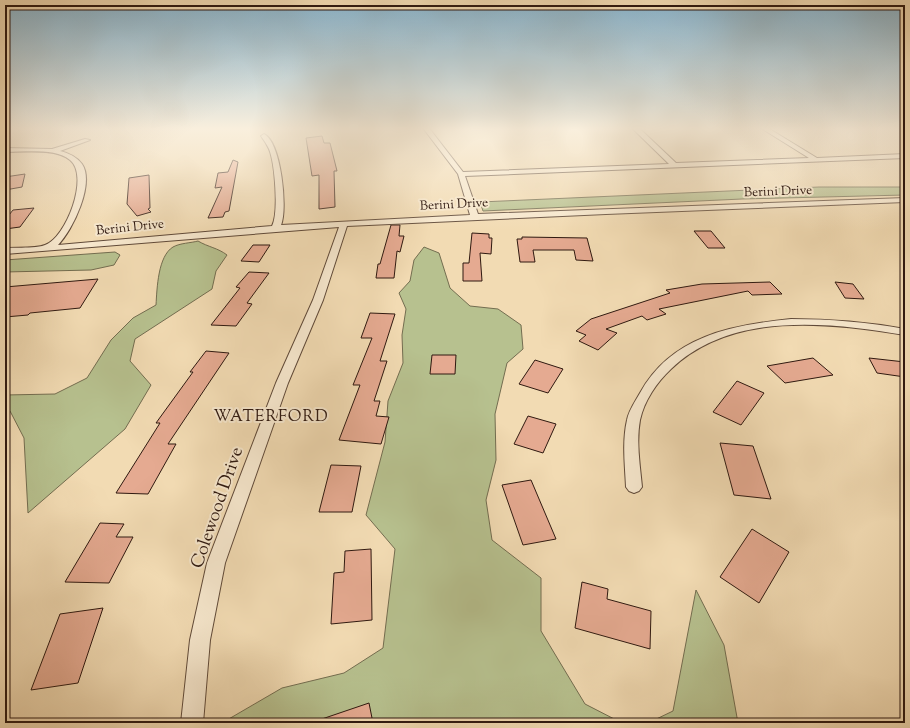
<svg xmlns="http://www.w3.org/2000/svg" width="910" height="728" font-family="'Sorts Mill Goudy',serif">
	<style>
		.green { fill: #b7c18f; stroke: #736d50 }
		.building { fill: #e5aa91; stroke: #2f1910 }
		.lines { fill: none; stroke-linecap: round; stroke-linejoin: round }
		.minor-casing { stroke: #604a39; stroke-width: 2 }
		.minor { fill: #f7e8ce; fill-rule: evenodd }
		.labels { text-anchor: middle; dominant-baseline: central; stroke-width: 4; stroke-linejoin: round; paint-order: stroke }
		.far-street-label { font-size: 13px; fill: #2f1910; stroke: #f7e8ce }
		.neighbourhood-label { font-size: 16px; letter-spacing: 1px; fill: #2f1910; stroke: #f7e8ce }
		.near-street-label { font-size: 18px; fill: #2f1910; stroke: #f7e8ce }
	</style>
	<rect width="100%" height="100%" fill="#f2dbb3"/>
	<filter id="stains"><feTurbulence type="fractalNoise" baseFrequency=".005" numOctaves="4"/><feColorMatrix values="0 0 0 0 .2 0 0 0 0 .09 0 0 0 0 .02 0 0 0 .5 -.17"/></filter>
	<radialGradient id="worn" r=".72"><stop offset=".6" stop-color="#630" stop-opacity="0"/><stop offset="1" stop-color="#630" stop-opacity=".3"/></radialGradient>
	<g class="green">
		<polygon points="819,187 905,187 905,195 742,199 483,211 480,202"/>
		<path d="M198 241C208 247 218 248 227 255L216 271 212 289 135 339 130 361 151 385 125 429 28 513 24 438 10 411 5 408V395L55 394 87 378 111 340 133 318 156 305C157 288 158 256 173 247 180 243 191 243 198 241Z"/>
		<polygon points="424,247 439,253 450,288 470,306 498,309 521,325 523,349 507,363 495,414 496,460 486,500 492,540 541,578 541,631 585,704 622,723 227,723 227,720 282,688 344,673 383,648 395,549 366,515 385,442 388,401 403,363 402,335 406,309 399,293 410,281 414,260"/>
		<polygon points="115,252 120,255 114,265 91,270 5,272 5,260"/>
		<polygon points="696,590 724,645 738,723 648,723 673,711"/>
	</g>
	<g class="building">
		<polygon points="322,136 324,143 330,143 337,171 334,171 335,207 319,209 319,175 312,176 306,138"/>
		<polygon points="233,160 238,162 229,211 225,212 223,217 208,218 222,187 215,188 218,173 228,172"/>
		<polygon points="25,174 22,187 5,190 5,177"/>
		<polygon points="149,175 150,208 148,209 151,212 137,216 127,204 129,178"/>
		<polygon points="34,208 20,227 5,229 5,220 13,210"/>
		<polygon points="391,225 400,225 399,236 404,236 400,252 397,251 394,278 376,278 378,264 380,264"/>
		<polygon points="694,231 711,231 725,248 708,248"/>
		<polygon points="472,233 489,234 489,238 492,238 491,254 480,253 482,281 463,281 463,263 469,263"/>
		<polygon points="522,237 587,238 593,261 576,260 574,250 533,250 535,262 520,262 517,239 522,239"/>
		<polygon points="253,245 270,245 259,262 241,261"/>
		<polygon points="249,272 269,273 247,303 252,304 236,326 211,325 240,288 236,287"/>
		<polygon points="98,279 80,308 30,313 28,315 5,317 5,287"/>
		<polygon points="770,282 782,294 752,295 748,291 659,309 666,314 647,320 642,316 606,329 617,333 598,350 579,341 586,335 576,331 591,319 670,293 666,290 702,284"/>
		<polygon points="835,282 853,284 864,299 845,298"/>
		<polygon points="370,313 395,314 380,361 387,361 374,401 380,401 376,416 389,417 381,444 339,440 360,385 353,385 372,338 361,338"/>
		<polygon points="206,351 229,353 168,444 176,444 148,494 116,493 160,423 156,423 193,372 190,372"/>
		<polygon points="432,355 456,355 455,374 430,374"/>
		<polygon points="813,358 833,375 785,383 767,366"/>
		<polygon points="869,358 905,362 905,377 877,373"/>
		<polygon points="535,360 563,369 548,393 519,384"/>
		<polygon points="737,381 764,393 741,425 713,412"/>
		<polygon points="528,416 556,424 543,453 514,444"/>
		<polygon points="720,443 753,446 771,499 734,495"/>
		<polygon points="331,465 361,466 352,512 319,512"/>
		<polygon points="531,480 556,539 523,545 502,485"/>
		<polygon points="100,523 124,524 116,537 133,537 109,583 65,582"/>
		<polygon points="752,529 789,552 759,603 720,577"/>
		<polygon points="371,549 372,620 331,624 334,573 344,572 345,551"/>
		<polygon points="582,582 608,589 607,599 651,611 650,649 575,628"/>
		<polygon points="103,608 78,683 31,690 60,614"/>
		<polygon points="369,703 373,723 317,723 316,721"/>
	</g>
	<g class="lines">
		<g class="minor-casing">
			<g id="minor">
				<path d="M423 128H429L463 172 669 164 632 128H639L676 163 809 158 761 128H768L817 158 905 154V158L465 176 478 214 905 198V202L606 214 347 226 323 300 288 383 225 563 210 640 203 723H181L190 640 207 563 276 383 313 300 339 227 5 254V248C17 247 34 249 45 245 66 238 90 176 70 160 56 148 24 152 5 152V148L52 149 85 139 90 140 60 151C68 153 76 156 82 164 95 183 73 230 58 245L272 226C279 213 275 163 269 149 267 145 264 140 261 136L264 134C281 142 288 209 281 225L470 215 458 174Z"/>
				<path d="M791 319C830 319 867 322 905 329V335C829 322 732 311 671 369 657 382 644 401 640 420 636 442 640 465 642 487L639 491 634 493 629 491 626 487C625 465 622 442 627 420 629 410 635 402 640 393 671 336 732 325 791 319Z"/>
			</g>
		</g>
		<use href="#minor" class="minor"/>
	</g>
	<linearGradient id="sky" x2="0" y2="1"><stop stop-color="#89b7d2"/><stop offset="0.56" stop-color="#f9efdd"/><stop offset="1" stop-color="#f9efdd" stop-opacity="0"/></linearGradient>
	<rect width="910" height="230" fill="url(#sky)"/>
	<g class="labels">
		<g class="far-street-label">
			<text transform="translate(778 192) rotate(-2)">Berini Drive</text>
			<text transform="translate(454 205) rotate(-3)">Berini Drive</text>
			<text transform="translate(130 228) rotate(-6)">Berini Drive</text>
		</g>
		<g class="neighbourhood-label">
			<text x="271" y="417">WATERFORD</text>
		</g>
		<g class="near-street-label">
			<text transform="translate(218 508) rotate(-71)">Colewood Drive</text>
		</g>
	</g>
	<rect width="910" height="728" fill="none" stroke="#f2dbb3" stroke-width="20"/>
	<rect x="6" y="6" width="898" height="716" fill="none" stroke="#2f1910" stroke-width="2"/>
	<rect x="10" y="10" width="890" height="708" fill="none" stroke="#2f1910"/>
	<rect width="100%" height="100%" filter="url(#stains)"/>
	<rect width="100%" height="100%" fill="url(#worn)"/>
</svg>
